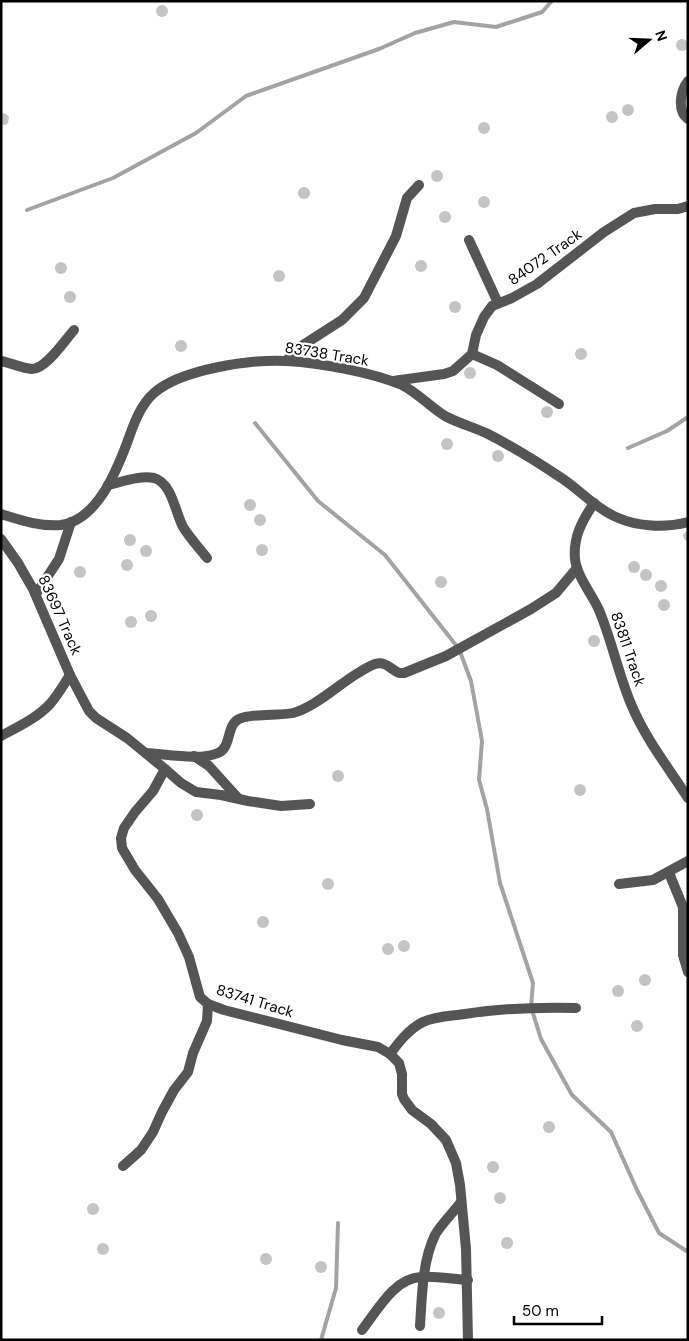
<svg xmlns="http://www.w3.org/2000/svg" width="689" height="1341" font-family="'DM Sans',sans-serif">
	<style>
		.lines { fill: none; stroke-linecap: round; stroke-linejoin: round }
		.stream { stroke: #a3a3a3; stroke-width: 4 }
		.building { fill: #c4c4c4 }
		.minor { stroke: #555; stroke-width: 10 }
		.labels { text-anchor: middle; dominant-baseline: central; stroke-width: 4.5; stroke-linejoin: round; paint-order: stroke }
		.street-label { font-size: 15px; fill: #000; stroke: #fff }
	</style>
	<rect width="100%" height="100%" fill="#fff"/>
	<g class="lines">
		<g class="stream">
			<polyline points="27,210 113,178 196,133 246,96 379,49 415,33 454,22 496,27 542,12 552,1"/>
			<polyline points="255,423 318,501 385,555 459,649 471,681 482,741 479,780 487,809 500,883 533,983 531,1007 541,1039 572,1095 611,1132 637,1190 659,1233 688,1252"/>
			<polyline points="628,448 667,431 688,417"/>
			<polyline points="321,1340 336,1288 338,1223"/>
		</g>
	</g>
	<g class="building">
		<circle cx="162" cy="11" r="6"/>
		<circle cx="682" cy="45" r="6"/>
		<circle cx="628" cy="110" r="6"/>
		<circle cx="612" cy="117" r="6"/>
		<polygon points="1,113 6,114 9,117 8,123 5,125 1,124"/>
		<circle cx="484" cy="128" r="6"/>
		<circle cx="437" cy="176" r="6"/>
		<circle cx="304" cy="193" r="6"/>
		<circle cx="484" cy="202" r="6"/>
		<circle cx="445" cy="217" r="6"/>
		<circle cx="421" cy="266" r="6"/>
		<circle cx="61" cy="268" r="6"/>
		<circle cx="279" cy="276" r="6"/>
		<circle cx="70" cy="297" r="6"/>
		<circle cx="455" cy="307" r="6"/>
		<circle cx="181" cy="346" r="6"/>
		<circle cx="581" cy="354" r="6"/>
		<circle cx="470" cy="373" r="6"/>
		<circle cx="547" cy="412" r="6"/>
		<circle cx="447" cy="444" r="6"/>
		<circle cx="498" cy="456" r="6"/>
		<circle cx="250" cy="505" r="6"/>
		<circle cx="260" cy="520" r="6"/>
		<polygon points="688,530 688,542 684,539 683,535"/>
		<circle cx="130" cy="540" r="6"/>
		<circle cx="262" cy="550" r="6"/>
		<circle cx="146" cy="551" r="6"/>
		<circle cx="127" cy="565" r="6"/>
		<circle cx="634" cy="567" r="6"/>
		<circle cx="80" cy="572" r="6"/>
		<circle cx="646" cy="575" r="6"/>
		<circle cx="441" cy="582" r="6"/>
		<circle cx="661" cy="586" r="6"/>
		<circle cx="664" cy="605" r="6"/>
		<circle cx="151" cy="616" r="6"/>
		<circle cx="131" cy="622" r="6"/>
		<circle cx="594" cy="641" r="6"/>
		<circle cx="338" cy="776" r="6"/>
		<circle cx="580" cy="790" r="6"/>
		<circle cx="197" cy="815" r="6"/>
		<circle cx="328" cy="884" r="6"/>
		<circle cx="263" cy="922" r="6"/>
		<circle cx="404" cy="946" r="6"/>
		<circle cx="388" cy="949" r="6"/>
		<circle cx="645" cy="980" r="6"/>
		<circle cx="618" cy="991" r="6"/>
		<circle cx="637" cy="1026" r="6"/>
		<circle cx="549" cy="1127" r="6"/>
		<circle cx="493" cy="1167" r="6"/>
		<circle cx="500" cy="1198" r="6"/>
		<circle cx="93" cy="1209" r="6"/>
		<circle cx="507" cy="1243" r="6"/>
		<circle cx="103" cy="1249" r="6"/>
		<circle cx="266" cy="1259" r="6"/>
		<circle cx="321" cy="1267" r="6"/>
		<circle cx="439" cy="1313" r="6"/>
	</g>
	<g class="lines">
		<g class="minor">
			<path d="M688 81C680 91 677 111 688 119"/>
			<polyline points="469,240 498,303"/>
			<polyline points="472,354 497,365 559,404"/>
			<path d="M1 361C11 363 22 368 32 369 46 369 65 340 74 330"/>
			<polyline points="286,361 303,345 342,320 364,298 396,236 407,198 419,185"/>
			<polyline points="393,381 444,374 453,371 472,354 476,335 484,317 492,306 512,298 537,284 604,232 634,213 655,209 678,209 688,206"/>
			<path d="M108 485C122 482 140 475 154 478 172 483 175 512 183 527 190 538 199 548 207 558"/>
			<path d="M594 503C582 521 573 537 575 559 577 577 592 594 599 610 612 641 618 673 631 704 645 738 668 767 688 798"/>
			<path d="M1 514C20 520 41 527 61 525 97 520 116 472 127 443 133 426 140 405 154 393 181 369 252 359 287 361 320 363 371 372 402 385 418 393 430 407 445 416 458 423 473 427 486 433 512 446 536 461 560 477 579 489 595 508 616 517 638 527 665 528 688 522"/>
			<polyline points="1,539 18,563 33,589 70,675 89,711 96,718 127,738 165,769 153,791 135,812 124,828 121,838 122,848 135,870 158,899 178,933 189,957 200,997 208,1004 224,1010 342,1040 378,1047 390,1054 399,1063 402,1074 402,1094 404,1099 412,1110 431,1124 446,1140 456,1163 460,1185 466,1249 468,1340"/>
			<polyline points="36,594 59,559 71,522"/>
			<path d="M1 736C18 727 37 718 50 704 58 695 64 684 70 675"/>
			<path d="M146 753C166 754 200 761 218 753 232 747 226 725 239 719 251 713 280 716 293 713 315 707 338 685 358 673 363 670 369 666 375 664 386 661 390 669 399 673H404L446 656 531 609 556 593 577 568"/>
			<polyline points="194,756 209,766 238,798"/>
			<polyline points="165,769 181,783 196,792 221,795 248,801 281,806 310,804"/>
			<polyline points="669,873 683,907 683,955 688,972"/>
			<polyline points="619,884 653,880 688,861"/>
			<path d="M390 1054C399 1042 409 1029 423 1022 436 1016 451 1016 465 1014 503 1008 537 1007 576 1008"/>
			<polyline points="123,1166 141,1150 153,1132 162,1112 174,1090 188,1072 193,1053 207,1021 208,1004"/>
			<path d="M420 1326C422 1297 422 1262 435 1235 442 1223 453 1213 461 1202"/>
			<path d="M362 1330C377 1311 394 1278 421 1277 436 1276 452 1279 468 1280"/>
		</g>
	</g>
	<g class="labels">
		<g class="street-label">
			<text transform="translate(545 257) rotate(-35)">84072 Track</text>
			<text transform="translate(327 354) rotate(9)">83738 Track</text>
			<text transform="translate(60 615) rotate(66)">83697 Track</text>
			<text transform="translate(628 649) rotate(71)">83811 Track</text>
			<text transform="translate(255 1001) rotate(17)">83741 Track</text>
		</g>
	</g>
	<rect width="689" height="1341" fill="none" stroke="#000000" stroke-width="5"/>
	<g transform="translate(649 40) rotate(71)" stroke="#ffffff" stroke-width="4" paint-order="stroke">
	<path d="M0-4L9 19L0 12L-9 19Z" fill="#000000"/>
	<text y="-8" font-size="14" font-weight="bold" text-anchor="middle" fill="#000000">N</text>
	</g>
	<path d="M514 1316v8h88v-8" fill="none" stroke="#000000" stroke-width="2.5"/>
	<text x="522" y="1316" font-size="15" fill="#000000" stroke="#ffffff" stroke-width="4" paint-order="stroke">50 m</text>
</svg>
